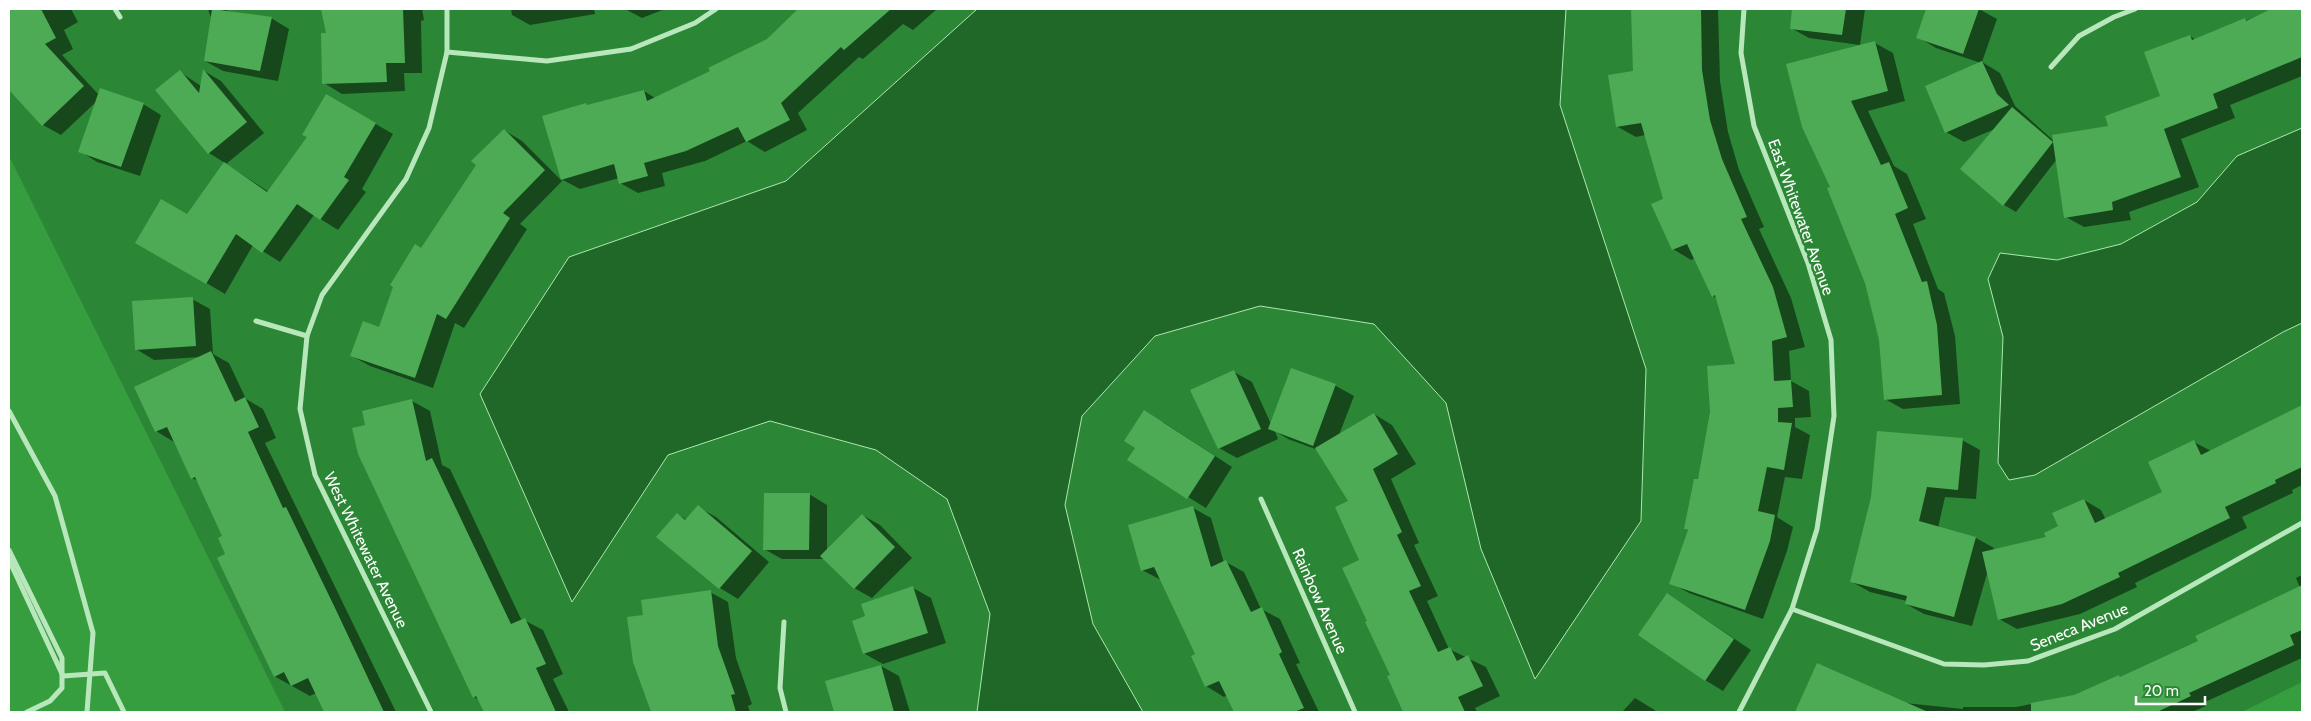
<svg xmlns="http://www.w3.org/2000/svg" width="2311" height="721" font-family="Cabin,sans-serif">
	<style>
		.green { fill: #379e40 }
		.water { fill: #1f6827; stroke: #ade7b1 }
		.shadow { fill: #0007 }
		.building { fill: #4daa55 }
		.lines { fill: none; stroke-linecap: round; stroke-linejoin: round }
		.street { stroke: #b8e7bc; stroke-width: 5 }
		.labels { text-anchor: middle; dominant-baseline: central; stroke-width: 5; stroke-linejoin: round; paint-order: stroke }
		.street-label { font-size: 16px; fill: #fff; stroke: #2b8735 }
	</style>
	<rect width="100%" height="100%" fill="#2b8735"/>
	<g class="green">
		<polygon points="9,156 285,712 9,712"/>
		<polygon points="2302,682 2302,712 2242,712"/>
	</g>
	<g class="water">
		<polygon points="977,9 1566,9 1560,105 1646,369 1641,521 1535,679 1481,549 1446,403 1374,324 1260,306 1155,336 1082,416 1065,505 1093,624 1143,712 977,712 990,614 947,499 876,450 770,421 668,455 572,602 480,394 569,257 786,181"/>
		<polygon points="2302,128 2302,323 2283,332 2035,475 2009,480 1998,463 2003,337 1988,279 2000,253 2057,260 2121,244 2197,202 2237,156"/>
	</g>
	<g class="shadow">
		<polygon points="9,9 71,9 78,22 64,30 73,49 62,55 99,95 143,104 161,115 140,176 97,162 80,151 97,101 61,135 43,125 14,94 9,84"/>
		<polygon points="208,9 231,9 226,11 271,18 289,29 278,81 223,71 205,61 211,18"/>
		<polygon points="323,9 422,9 424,20 421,21 422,73 404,73 405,91 342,94 324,83 327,34"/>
		<polygon points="511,9 594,9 595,14 530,25 512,15"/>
		<polygon points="625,9 665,9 642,18"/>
		<polygon points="801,9 937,9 913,30 903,24 863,59 859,57 798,113 807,130 765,152 747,141 705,161 662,173 665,186 638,193 620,183 619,178 580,189 563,180 520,224 527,229 464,328 455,323 433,388 370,366 352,356 380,328 422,250 504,130 522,141 562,181 544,117 586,104 589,106 644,91 655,98 711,72 767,40"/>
		<polygon points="1633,9 1718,9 1720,81 1728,132 1739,170 1764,227 1759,229 1791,298 1805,347 1789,351 1791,381 1809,391 1811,417 1795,418 1795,427 1810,435 1802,479 1785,477 1777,517 1793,527 1787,551 1763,619 1689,593 1671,583 1689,531 1685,529 1699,481 1736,365 1717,298 1713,296 1695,258 1691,260 1673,249 1664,200 1645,135 1636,137 1618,127 1634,72"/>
		<polygon points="1794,9 1865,9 1860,45 1809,38 1791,28"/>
		<polygon points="1927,9 1979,9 1997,19 1982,62 2000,73 2015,106 2054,141 2110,127 2162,97 2190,36 2196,40 2275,9 2302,9 2302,76 2230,105 2235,118 2181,139 2199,187 2129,212 2131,220 2084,227 2066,217 2057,159 2016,212 2004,205 1962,169 1995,129 1964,142 1946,132 1981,63 1936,48 1918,37"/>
		<polygon points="1875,43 1893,53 1905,101 1868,111 1894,166 1907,174 1926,219 1913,224 1938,289 1944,293 1955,336 1960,404 1903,409 1885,399 1880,339 1867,282 1832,187 1804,127"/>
		<polygon points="204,71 221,81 264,133 226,164 269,192 309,137 326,95 393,134 362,189 366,192 338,230 314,215 280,262 253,245 225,294 137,242 187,216 225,163 209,153 180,72 201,86"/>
		<polygon points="192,299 210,309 213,354 229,363 246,399 263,409 276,438 265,443 396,712 326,712 316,693 310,696 274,676 227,555 224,537 198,481 192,478 174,442 156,431 201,357 154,360 136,349"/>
		<polygon points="1291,370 1336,386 1354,396 1339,435 1374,414 1392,425 1416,464 1391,479 1419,543 1414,545 1438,596 1427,601 1449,649 1486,667 1500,696 1475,708 1477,712 1405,712 1388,677 1391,675 1361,561 1350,501 1318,450 1288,439 1275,431 1278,439 1237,458 1219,448 1234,372 1252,382 1271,424"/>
		<polygon points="412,401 430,411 442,465 450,469 522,621 524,620 543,630 563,674 553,679 569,712 485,712 479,700 474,697 367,426"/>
		<polygon points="2302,406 2302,485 2292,490 2293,493 2242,517 2247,528 2135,583 2137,587 2080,614 2017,629 1999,619 1988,570 1972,626 1924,614 1906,604 1907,601 1870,592 1852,582 1962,440 1980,450 1976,499 1945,497 1938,528 1976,538 1994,548 1993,551 2048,538 2084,500 2101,510 2106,520 2164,493 2194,442 2211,451"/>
		<polygon points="1163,422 1232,467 1206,508 1188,497"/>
		<polygon points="809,494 827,505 827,550 862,515 880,525 912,558 872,598 854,588 826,559 782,559 764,549"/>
		<polygon points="698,507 716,517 769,562 738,599 720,588 658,537 677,514 687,520"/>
		<polygon points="1193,508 1211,518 1224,563 1226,562 1244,572 1261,609 1280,619 1300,663 1296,664 1319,712 1235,712 1227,695 1224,697 1206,686 1196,655 1161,580 1142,570"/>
		<polygon points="2302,575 2302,658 2205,702 2206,706 2192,712 1796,712 1818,665 1905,703 1963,709 1963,707 2016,707 2074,696 2119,676 2122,678 2199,642 2300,588 2296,578"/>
		<polygon points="913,588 931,598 946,643 883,664 865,654 854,622 867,617"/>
		<polygon points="710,592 728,602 736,658 752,704 748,706 750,712 651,712 635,661 644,616"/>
		<polygon points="1668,594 1751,650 1723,691 1705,680"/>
		<polygon points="881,666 899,676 910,712 836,712 827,681"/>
		<polygon points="1635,698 1653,709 1657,712 1622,712"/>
	</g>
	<g class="building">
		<polygon points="9,9 41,9 56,38 45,44 84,86 42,126 9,90"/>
		<polygon points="212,9 272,17 260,71 204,61"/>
		<polygon points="321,9 403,9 405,63 386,63 387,82 322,84 321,33 326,33"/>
		<polygon points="798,9 891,9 844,50 841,47 781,103 790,120 746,142 738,127 686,151 644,163 648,176 619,184 614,164 561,180 542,116 586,103 587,105 644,90 647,101 710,71 708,68 767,39"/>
		<polygon points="1631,9 1701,9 1702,70 1710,120 1722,159 1747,217 1741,219 1773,287 1787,337 1772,341 1774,381 1791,380 1793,407 1778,408 1778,422 1792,423 1784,470 1767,467 1758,511 1775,515 1770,541 1745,610 1669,584 1688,530 1684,529 1694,479 1698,479 1710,412 1707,366 1735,364 1715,295 1712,297 1687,244 1672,250 1651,204 1663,199 1641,123 1616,127 1608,75 1633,71"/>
		<polygon points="1792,9 1846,9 1842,35 1790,29"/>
		<polygon points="1926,9 1979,9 1963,54 1916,38"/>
		<polygon points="2271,9 2302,9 2302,57 2213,94 2218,108 2164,129 2181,177 2112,202 2113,210 2064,218 2052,135 2108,126 2105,116 2160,96 2144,52 2190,35 2192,40 2245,18 2246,21"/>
		<polygon points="1875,41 1888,91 1851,101 1881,165 1889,162 1908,208 1895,214 1922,282 1927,281 1937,325 1942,395 1884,400 1879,340 1865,283 1827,188 1830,187 1802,127 1786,64"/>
		<polygon points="1982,61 1997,94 2009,105 1945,133 1925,86"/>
		<polygon points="203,69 247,122 208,154 155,90 180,70 199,93"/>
		<polygon points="100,88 144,103 121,167 78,152"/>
		<polygon points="326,94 376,123 344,177 349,180 320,220 297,204 262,253 236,234 206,284 135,243 161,199 187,214 224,162 267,192 307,137 302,135"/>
		<polygon points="2012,107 2053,142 2003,206 1960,169"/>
		<polygon points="504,129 545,170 503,213 510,218 446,319 437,314 415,378 350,356 363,321 379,327 393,287 390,285 415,244 421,248 476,165 471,161"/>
		<polygon points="193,297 196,346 135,350 132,301"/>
		<polygon points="211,351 235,402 245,397 259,427 248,432 283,508 286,507 336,610 384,712 324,712 308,678 291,686 284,672 274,677 217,558 225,554 218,538 222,536 195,477 191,479 167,427 155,432 134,387"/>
		<polygon points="1291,368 1336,384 1313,446 1268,429"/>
		<polygon points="1234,370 1261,429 1218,449 1190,390"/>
		<polygon points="412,399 426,461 432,458 511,624 525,618 546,664 536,668 556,712 484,712 476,696 473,698 358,454 352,428 365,425 362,411"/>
		<polygon points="2302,405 2302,467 2275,480 2276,483 2225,507 2230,518 2118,573 2120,577 2062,604 1998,620 1982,552 2046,537 2044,533 2058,526 2052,513 2084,499 2095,523 2162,492 2148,462 2194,440 2201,455"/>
		<polygon points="1144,410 1215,456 1187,499 1127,460 1135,448 1124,441"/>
		<polygon points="1374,413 1398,454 1373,469 1402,532 1397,535 1421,586 1409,591 1438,652 1450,647 1457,661 1468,655 1483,686 1458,697 1465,712 1403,712 1387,676 1390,675 1365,622 1367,621 1342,568 1359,560 1335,507 1348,501 1315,448"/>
		<polygon points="1877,431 1963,438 1958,490 1927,487 1919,521 1976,537 1954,617 1905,604 1907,596 1850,582 1871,497"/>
		<polygon points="764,493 810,493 809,550 763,550"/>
		<polygon points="698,505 752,551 719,589 656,537 677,513 685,520"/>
		<polygon points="1193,506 1211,567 1226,560 1251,612 1262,607 1282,652 1279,654 1304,708 1294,712 1234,712 1219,681 1205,687 1191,656 1195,654 1154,567 1141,571 1128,525"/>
		<polygon points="862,514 895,547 854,589 820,556"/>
		<polygon points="2302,585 2302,630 2290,635 2294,645 2189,693 2191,696 2157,712 2031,712 2031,703 2074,695 2119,675 2120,677 2198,641 2195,636"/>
		<polygon points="913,586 928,633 863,654 852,621 865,616 861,604"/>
		<polygon points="711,590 718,646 735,694 731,695 736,712 651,712 633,662 627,617 643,615 641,600"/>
		<polygon points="1667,593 1734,639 1705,681 1638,635"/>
		<polygon points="1817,663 1928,712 1795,712"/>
		<polygon points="881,665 894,712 834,712 825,681"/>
	</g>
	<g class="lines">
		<g class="street">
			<polyline points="115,9 120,17"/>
			<polyline points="447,52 547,61 631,49 695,23 716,9"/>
			<polyline points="2051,67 2079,36 2114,17 2135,9"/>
			<polyline points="256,321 307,336"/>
			<polyline points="9,411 55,496 93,633 87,712"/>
			<polyline points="1261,499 1355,712"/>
			<polyline points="9,550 62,658 62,688 50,701 27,712"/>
			<polyline points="9,560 63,676 105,673 124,712"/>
			<polyline points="1792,609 1944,664 1984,665 2028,661 2115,629 2302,523"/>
			<polyline points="784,622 780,688 786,712"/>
			<polyline points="431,712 315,475 300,409 307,336 322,295 406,179 429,128 447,52 447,9"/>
			<polyline points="1739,712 1792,609 1817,529 1834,416 1831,340 1808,263 1754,126 1741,53 1744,9"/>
		</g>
	</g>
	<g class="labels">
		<g class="street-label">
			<text transform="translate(1801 217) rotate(70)">East Whitewater Avenue</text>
			<text transform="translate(366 550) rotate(64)">West Whitewater Avenue</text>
			<text transform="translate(1320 601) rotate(66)">Rainbow Avenue</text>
			<text transform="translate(2079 627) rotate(-22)">Seneca Avenue</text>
		</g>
	</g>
	<rect width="2311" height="721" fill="none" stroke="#ffffff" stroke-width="20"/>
	<path d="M2136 696v8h69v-8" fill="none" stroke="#ffffff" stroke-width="2.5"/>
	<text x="2144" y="696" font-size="15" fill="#ffffff" stroke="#2b8735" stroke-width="4" paint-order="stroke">20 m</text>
</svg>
